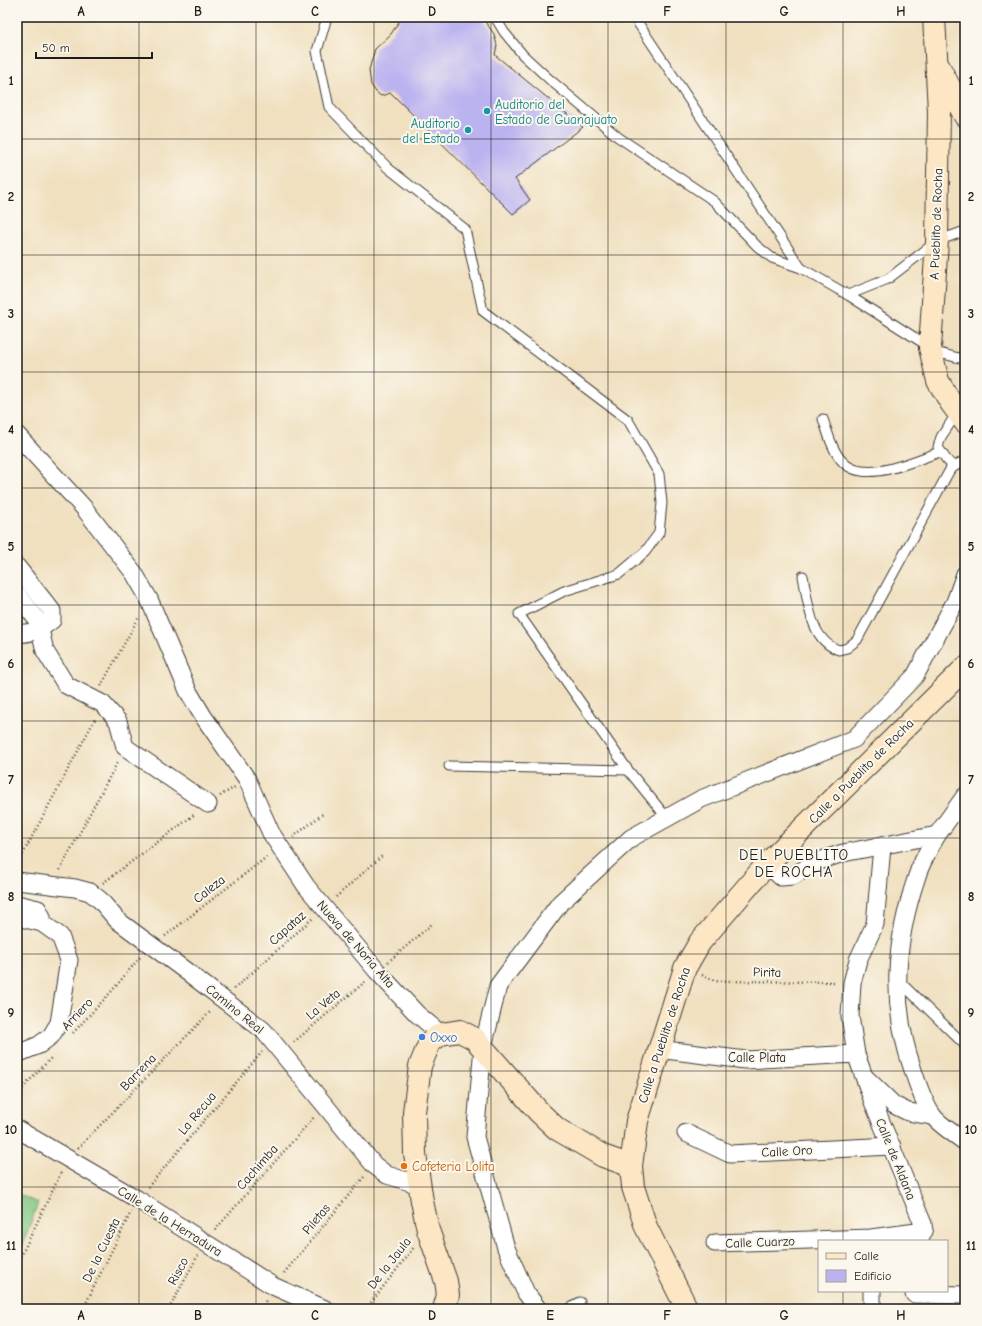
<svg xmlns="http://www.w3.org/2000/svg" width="982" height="1326" font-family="'Comic Neue',sans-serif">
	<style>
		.green { fill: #82c883; stroke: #4f7250 }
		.building { fill: #bbb3f0 }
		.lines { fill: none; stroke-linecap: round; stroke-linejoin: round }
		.lane-casing { stroke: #3c3935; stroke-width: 11 }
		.street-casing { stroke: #3c3935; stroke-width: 19 }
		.secondary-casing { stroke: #3c3935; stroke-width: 24 }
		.path { stroke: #3c3935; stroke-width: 2.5; stroke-dasharray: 1 3; stroke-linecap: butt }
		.lane { stroke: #fff; stroke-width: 9 }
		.street { stroke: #fff; stroke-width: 17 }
		.secondary { stroke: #fce6c4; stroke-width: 22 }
		.grid { fill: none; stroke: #1c1c1c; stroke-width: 1; stroke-opacity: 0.55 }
		.culture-dot { fill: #0f9aa8; stroke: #fbf7ec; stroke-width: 1.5 }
		.shop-dot { fill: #3f7fe0; stroke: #fbf7ec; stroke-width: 1.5 }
		.food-dot { fill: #e8710a; stroke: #fbf7ec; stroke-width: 1.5 }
		.labels { text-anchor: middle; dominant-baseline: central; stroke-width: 4; stroke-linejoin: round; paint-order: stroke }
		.culture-label { font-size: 13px; fill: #0d838f; stroke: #fbf7ec; text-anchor: start }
		.street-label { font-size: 13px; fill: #1c1c1c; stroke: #fbf7ec }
		.shop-label { font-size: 13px; fill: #366cbe; stroke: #fbf7ec; text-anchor: start }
		.food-label { font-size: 13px; fill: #c56008; stroke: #fbf7ec; text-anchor: start }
		.quarter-label { font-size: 15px; letter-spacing: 1px; fill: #1c1c1c; stroke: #fbf7ec }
		.neatline { fill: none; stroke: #1c1c1c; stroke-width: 1.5 }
		.grid-label { font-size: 13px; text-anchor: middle; font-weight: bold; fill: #1c1c1c }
	</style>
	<rect width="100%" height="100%" fill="#fbf7ec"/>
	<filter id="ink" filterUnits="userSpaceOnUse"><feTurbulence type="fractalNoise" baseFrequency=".025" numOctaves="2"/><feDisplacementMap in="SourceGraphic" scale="8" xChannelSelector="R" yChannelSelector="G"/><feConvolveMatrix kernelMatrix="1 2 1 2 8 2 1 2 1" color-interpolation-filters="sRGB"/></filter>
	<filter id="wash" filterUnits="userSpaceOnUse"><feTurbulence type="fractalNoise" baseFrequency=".012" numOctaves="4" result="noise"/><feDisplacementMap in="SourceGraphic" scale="16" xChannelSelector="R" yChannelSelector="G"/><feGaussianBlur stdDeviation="0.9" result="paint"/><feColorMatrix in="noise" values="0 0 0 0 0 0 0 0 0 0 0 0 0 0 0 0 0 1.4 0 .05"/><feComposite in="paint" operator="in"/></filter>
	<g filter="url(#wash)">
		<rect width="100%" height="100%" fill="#f0e0c0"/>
		<polygon class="green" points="17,1194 38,1203 17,1260"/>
		<g id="blocks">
			<polygon class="building" points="402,17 482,17 494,34 497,45 495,55 583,127 515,179 530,200 513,214 391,93 381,96 376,92 371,85 369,70 375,49 391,34"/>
		</g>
	</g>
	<g filter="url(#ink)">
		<use href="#blocks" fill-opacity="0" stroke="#3c3935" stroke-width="1"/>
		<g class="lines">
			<g class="lane-casing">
				<g id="lane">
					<polyline points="327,17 317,51 329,107 388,168 465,229 483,311 628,420 659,474 662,503 659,533 645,552 619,574 564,591 519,614 628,770 667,818"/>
					<polyline points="495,17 504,32 523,55 549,79 618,137 714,201 757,246 772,258 801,268 848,295 939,353 959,358 965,357"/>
					<polyline points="634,17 801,268"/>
					<polyline points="848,295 888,279 937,241 965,231"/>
					<polyline points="957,413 941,437 938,447 946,459 954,467 965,460"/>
					<path d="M823 419C828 433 832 450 842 461 864 486 914 460 940 452"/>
					<path d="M803 576C808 601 810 641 839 650L847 648 857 640 952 466"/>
					<polyline points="449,766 628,770"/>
					<polyline points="898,980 965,1045"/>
					<polyline points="569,1309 580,1302"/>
				</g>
			</g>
			<g class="street-casing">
				<g id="street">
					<polyline points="17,435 84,508 134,573 149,599 188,691 203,716 247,779 271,833 306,886 377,971 417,1014 441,1034"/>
					<path d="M17 567 52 611V620C42 628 31 635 17 633"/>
					<polyline points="17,594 38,621 45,651 66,685 103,704 118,721 125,747 208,804"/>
					<path d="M937 835C930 848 921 862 917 876 895 941 890 1002 912 1067 917 1083 923 1101 932 1115 938 1124 956 1135 965 1142"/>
					<polyline points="882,847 875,924 858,960 852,983 850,1016 856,1054 873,1102 923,1224 924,1231 919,1241"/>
					<polyline points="767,864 781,877 793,876 816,862 843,853 937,835 965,796"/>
					<polyline points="17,881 75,888 90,892 100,900 117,920 190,974 263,1030 374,1165 387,1175 420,1185"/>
					<polyline points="17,904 38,909 42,917 42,923"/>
					<polyline points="17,917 42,923 60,936 69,960 59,1023 51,1036 39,1045 17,1054"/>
					<polyline points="658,1049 745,1060 856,1054"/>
					<polyline points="866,1078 894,1105 908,1112 933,1116"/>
					<polyline points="17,1129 137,1199 273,1286 325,1309"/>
					<polyline points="686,1133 730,1154 892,1146"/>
					<polyline points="715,1243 871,1238 924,1231"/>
					<polyline points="872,1291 872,1309"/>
					<polyline points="914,1294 965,1295"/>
					<polyline points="538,1309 526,1293 506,1248 475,1137 483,1047 498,986 560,903 631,838 701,799 854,739 915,676 955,602 965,574"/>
				</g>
			</g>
			<g class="secondary-casing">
				<g id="secondary">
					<polyline points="934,17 939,111 937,241 930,348 938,381 951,403 965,422"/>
					<polyline points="939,67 965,116"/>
					<polyline points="444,1309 448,1295 446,1281 428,1230 422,1201 415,1154 414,1112 420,1066 430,1042 441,1034 460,1031 475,1039 539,1112 557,1129 603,1156 631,1166"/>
					<polyline points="687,1309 646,1227 633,1187 631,1166 637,1121 685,968 700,942 767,864 965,668"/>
				</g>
			</g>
			<g class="path">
				<polyline points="101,686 139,617"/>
				<polyline points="220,796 235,787"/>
				<polyline points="293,837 324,813"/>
				<polyline points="17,865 95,719"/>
				<polyline points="60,870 118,761"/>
				<polyline points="103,883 195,814"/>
				<polyline points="336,897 382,856"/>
				<polyline points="165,936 268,856"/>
				<polyline points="388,962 432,924"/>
				<polyline points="702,975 717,981 836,982"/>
				<polyline points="234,989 313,918"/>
				<polyline points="73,1033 111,992 141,956"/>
				<polyline points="294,1042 366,981"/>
				<polyline points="17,1094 51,1058"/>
				<polyline points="78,1148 211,1011"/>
				<polyline points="148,1187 262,1052"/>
				<polyline points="215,1230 315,1116"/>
				<polyline points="17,1264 61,1173"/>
				<polyline points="284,1273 364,1177"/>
				<polyline points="83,1309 131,1212"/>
				<polyline points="169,1309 198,1255"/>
				<polyline points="262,1309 266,1300"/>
				<polyline points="366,1309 415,1246"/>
			</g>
			<use href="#lane" class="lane"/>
			<use href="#street" class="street"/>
			<use href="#secondary" class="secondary"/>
		</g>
	</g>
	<path class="grid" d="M139 17V1309M256 17V1309M374 17V1309M491 17V1309M608 17V1309M726 17V1309M843 17V1241M17 139H965M17 255H965M17 372H965M17 488H965M17 605H965M17 721H965M17 838H965M17 954H965M17 1071H965M17 1187H965M843 1291V1309"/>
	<g class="culture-dot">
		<circle cx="487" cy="111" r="4"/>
		<circle cx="468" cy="130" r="4"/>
	</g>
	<circle class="shop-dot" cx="422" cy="1037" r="4"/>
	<circle class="food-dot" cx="404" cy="1166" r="4"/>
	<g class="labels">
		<g class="culture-label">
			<text x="495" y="104">Auditorio del<tspan x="495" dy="15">Estado de Guanajuato</tspan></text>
			<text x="460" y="123" text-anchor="end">Auditorio<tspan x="460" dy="15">del Estado</tspan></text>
		</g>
		<g class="street-label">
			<text transform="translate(936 224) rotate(-88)">A Pueblito de Rocha</text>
			<text transform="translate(861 771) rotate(-45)">Calle a Pueblito de Rocha</text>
			<text transform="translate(209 889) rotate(-38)">Caleza</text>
			<text transform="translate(287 928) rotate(-42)">Capataz</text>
			<text transform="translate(356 944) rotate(49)">Nueva de Noria Alta</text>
			<text transform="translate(767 972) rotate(1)">Pirita</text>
			<text transform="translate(323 1004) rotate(-40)">La Veta</text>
			<text transform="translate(235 1009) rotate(39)">Camino Real</text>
			<text transform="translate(77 1014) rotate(-47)">Arriero</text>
			<text transform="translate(664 1035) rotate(-72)">Calle a Pueblito de Rocha</text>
			<text x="757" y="1057">Calle Plata</text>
			<text transform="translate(138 1072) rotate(-46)">Barrena</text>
			<text transform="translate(197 1113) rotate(-50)">La Recua</text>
			<text transform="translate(787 1151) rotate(-3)">Calle Oro</text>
			<text transform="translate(896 1159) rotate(68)">Calle de Aldana</text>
			<text transform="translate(257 1167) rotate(-49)">Cachimba</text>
			<text transform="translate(316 1219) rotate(-50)">Piletas</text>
			<text transform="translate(170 1221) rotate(32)">Calle de la Herradura</text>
			<text transform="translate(760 1242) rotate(-2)">Calle Cuarzo</text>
			<text transform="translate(101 1250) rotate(-64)">De la Cuesta</text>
			<text transform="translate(389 1263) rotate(-52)">De la Jaula</text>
			<text transform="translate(178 1271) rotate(-62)">Risco</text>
		</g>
		<g class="shop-label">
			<text x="430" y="1037">Oxxo</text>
		</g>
		<g class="food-label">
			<text x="412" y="1166">Cafeteria Lolita</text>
		</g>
		<g class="quarter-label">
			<text x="794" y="855">DEL PUEBLITO<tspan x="794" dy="17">DE ROCHA</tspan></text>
		</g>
	</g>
	<rect width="982" height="1326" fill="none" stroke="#fbf7ec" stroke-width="44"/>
	<rect x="818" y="1240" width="130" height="52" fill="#fbf7ec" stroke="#a29f99"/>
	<rect x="826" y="1253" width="20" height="6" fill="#fce6c4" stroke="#a29f99"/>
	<text x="854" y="1260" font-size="12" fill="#1c1c1c">Calle</text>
	<rect x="826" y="1270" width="20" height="12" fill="#bbb3f0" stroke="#a29f99"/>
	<text x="854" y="1280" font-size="12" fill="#1c1c1c">Edificio</text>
	<path d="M36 52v6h116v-6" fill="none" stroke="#1c1c1c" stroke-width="2"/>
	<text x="42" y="52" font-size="12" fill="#1c1c1c" stroke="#fbf7ec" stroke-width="3" paint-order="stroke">50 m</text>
	<rect x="22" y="22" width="938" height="1282" class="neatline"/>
	<g class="grid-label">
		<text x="81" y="16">A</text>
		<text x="198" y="16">B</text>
		<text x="315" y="16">C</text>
		<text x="432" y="16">D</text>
		<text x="550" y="16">E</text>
		<text x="667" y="16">F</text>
		<text x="784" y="16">G</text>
		<text x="901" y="16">H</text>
		<text x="11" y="85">1</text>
		<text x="971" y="85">1</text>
		<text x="11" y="201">2</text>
		<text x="971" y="201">2</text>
		<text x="11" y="318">3</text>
		<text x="971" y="318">3</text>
		<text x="11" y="434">4</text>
		<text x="971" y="434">4</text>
		<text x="11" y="551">5</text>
		<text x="971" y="551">5</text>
		<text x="11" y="668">6</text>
		<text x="971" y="668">6</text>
		<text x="11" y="784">7</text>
		<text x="971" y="784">7</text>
		<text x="11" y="901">8</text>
		<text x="971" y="901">8</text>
		<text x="11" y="1017">9</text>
		<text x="971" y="1017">9</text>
		<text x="11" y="1134">10</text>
		<text x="971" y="1134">10</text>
		<text x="11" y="1250">11</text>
		<text x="971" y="1250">11</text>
		<text x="81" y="1320">A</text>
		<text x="198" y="1320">B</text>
		<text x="315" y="1320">C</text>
		<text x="432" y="1320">D</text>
		<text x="550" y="1320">E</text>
		<text x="667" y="1320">F</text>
		<text x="784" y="1320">G</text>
		<text x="901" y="1320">H</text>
	</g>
</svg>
